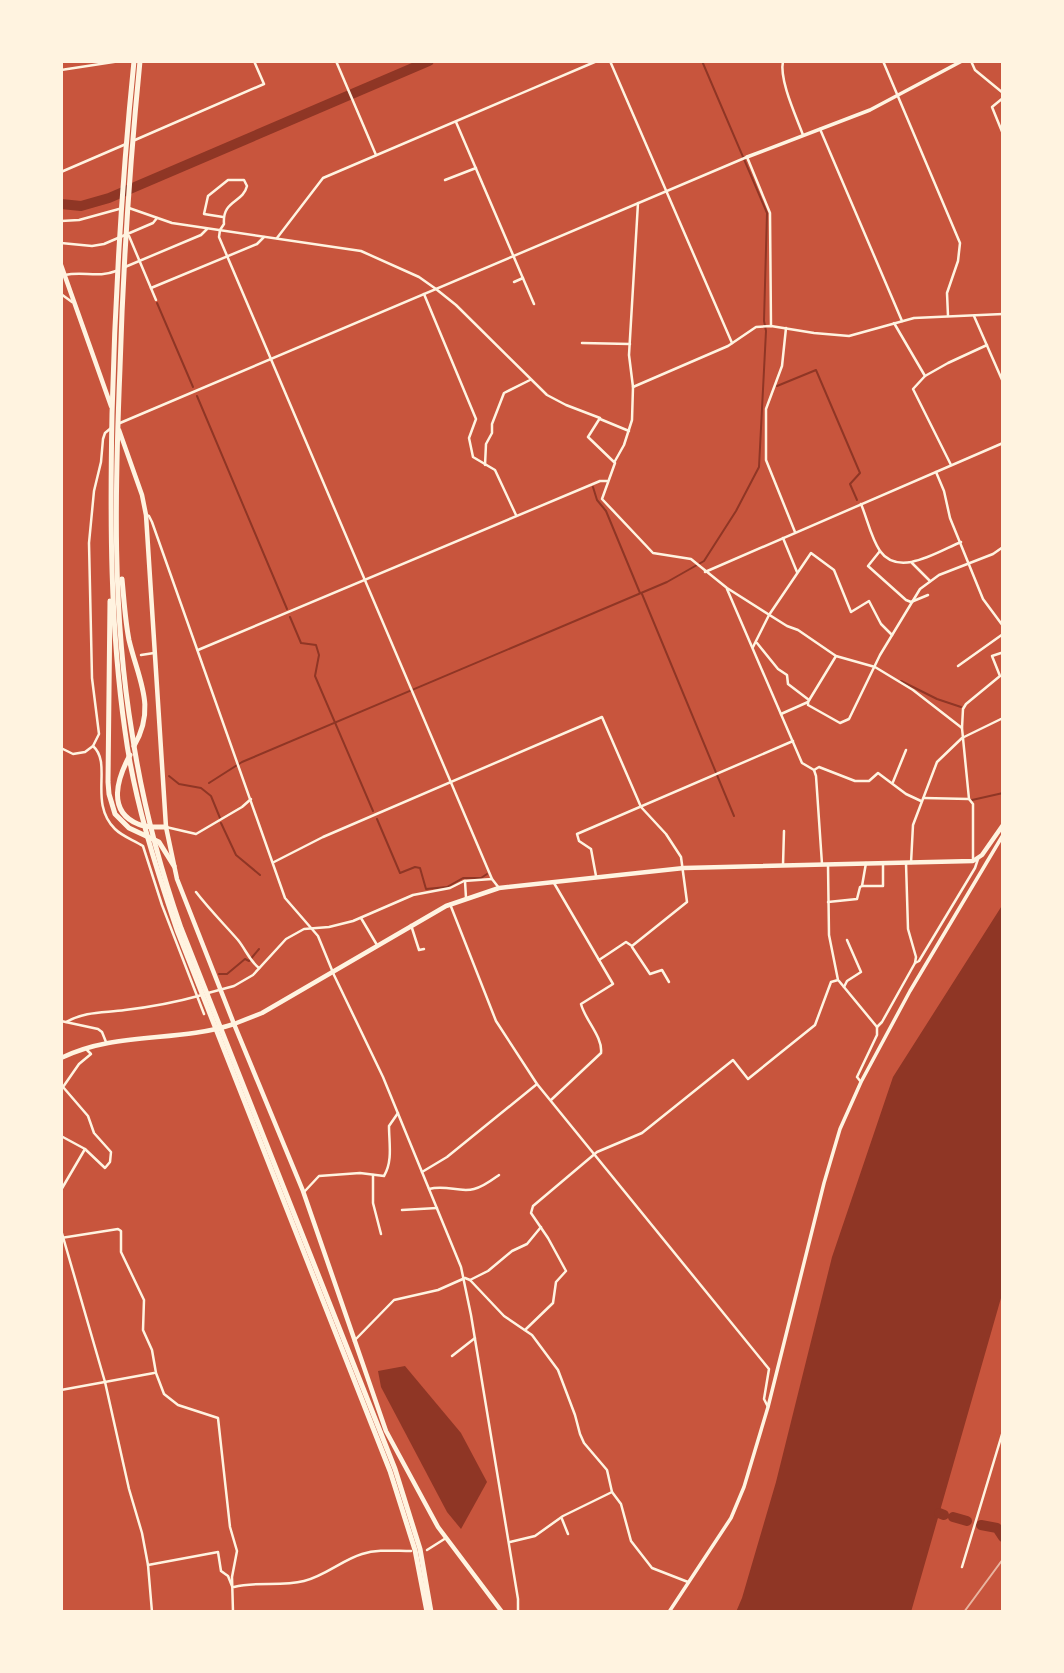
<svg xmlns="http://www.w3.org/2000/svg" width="1064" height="1673" font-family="'Asap Condensed',sans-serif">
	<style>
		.water { fill: #8f3625 }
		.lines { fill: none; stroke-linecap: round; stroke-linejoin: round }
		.stream { stroke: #8f3625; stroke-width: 2 }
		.river { stroke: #8f3625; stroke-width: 10 }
		.minor { stroke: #fff3e0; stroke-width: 2.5 }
		.tertiary { stroke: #fff3e0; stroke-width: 3.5 }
		.secondary { stroke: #fff3e0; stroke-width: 4.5 }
		.primary { stroke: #fff3e0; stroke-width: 4.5 }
		.motorway { stroke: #fff3e0; stroke-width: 5 }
		.rail { stroke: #e9b49f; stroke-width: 2 }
	</style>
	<rect width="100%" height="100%" fill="#c8553d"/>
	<g class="water">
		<polygon points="1003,904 1003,1291 911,1612 736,1612 742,1598 776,1482 832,1257 893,1077"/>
		<polygon points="405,1366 461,1433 487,1482 461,1529 447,1512 381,1387 378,1371"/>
	</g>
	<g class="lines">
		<g class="stream">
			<polyline points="157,303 193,387"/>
			<polyline points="777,386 816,370 860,473 850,484 857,500"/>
			<polyline points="197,396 287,609"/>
			<polyline points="593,487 597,500 606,511 640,593"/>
			<polyline points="642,594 734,816"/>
			<polyline points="290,617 301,643 316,645 319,655 315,676 373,811"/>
			<polyline points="901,681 937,699 961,707"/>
			<polyline points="169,776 179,784 201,788 211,796 220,818"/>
			<polyline points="209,783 242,762 667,582 704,561 736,511 759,467 766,331 764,321 767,213 702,61"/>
			<polyline points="972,800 1003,793"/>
			<polyline points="377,819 400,873 415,867 420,868 426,889 447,887 463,878 481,878 487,874"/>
			<polyline points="221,823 236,855 260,875"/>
			<polyline points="219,974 227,974 245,959 249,961 259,949"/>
		</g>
		<g class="river">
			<polyline points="61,204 81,206 109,198 429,61"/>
			<polyline points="939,1513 944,1515"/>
			<polyline points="953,1517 967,1521"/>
			<polyline points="981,1525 997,1528 1003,1537"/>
		</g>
		<g class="minor">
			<polyline points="336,61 376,155"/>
			<polyline points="610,61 732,343"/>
			<path d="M783 61C779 80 796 116 803 135"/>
			<polyline points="883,61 960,243 958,261 947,293 948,316"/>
			<polyline points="971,61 975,70 1003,93"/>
			<polyline points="61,70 120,61"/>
			<polyline points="1003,98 992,107 1003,134"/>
			<polyline points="456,122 534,304"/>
			<polyline points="820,129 902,321"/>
			<polyline points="135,140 264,84 254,61"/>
			<polyline points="61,172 126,144"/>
			<polyline points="445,180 476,168"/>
			<polyline points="129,208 172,223 361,251 419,277 436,289 456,305 547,395 566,405 600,418 588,437 615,463 602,499 653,553 691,559 727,588 787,626 798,630 836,656 875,667 913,690 962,728 969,799 973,804 973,859"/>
			<path d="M223 217 204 214 208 196 228 180H244L247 186C243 203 222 200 224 224L220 230 219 237 492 879 499 888"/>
			<polyline points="61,221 79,220 119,209"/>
			<polyline points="129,236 156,300"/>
			<polyline points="277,238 323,178 597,61"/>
			<polyline points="61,243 92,246 104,244 153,223 157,218"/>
			<polyline points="125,267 201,235 207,229"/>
			<path d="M65 275C82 271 99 278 116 271"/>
			<polyline points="514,282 523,278"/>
			<polyline points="151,288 257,244 264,237"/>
			<polyline points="61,294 72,302"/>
			<polyline points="424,294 476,419 469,438 473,457 495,470 516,515"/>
			<polyline points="974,316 1003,382"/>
			<polyline points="894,323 925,376 913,389 951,465"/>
			<polyline points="786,328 782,366 766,409 766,460 795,532"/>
			<polyline points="582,343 630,344"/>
			<polyline points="925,376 948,363 987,345"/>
			<polyline points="633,387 728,346 756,327 771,326 814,333 849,336 914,318 1003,314"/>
			<polyline points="600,419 629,431"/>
			<polyline points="120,423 747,157 770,213 771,326"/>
			<polyline points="615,461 624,445 632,420 633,387 629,355 638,203"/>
			<polyline points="485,465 486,444 492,433 492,424 504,393 530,380"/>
			<polyline points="936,472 944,491 950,518 983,599 1003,626"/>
			<path d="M861 504C867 518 871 538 880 551 899 578 939 551 961 542"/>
			<polyline points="146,515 149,516 152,522 285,898 318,936 334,975 383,1077 461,1267 471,1315 518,1599 518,1612"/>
			<polyline points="783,538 797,572"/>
			<polyline points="880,551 868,566 906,600 911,602 928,595"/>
			<polyline points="912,563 930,581"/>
			<polyline points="705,572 1003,443"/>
			<polyline points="727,589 802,763 814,770 816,776 822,864"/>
			<polyline points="757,643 778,669 787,675 788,684 809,700"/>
			<polyline points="753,647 769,615 811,553 834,570 851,612 869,601 881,624 892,635"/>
			<polyline points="198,650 600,481 607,481"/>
			<polyline points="141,655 154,653"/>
			<polyline points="958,666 1003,634"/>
			<polyline points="808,702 808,705 840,723 849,719 880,655 920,589 939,575 993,554 1003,547"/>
			<polyline points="781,714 808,702 836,656"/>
			<polyline points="962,728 963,709 966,704 1000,676 992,656 1001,653"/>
			<path d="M93 746C113 764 88 802 115 829 123 837 134 840 143 846L162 905 204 1014"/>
			<polyline points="61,748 73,754 85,752 93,746 99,734 92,678 89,543 94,491 101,462 103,439 105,433 111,428"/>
			<polyline points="814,770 819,767 855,781 869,781 878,773 906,794 921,801"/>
			<polyline points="893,782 906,750"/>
			<polyline points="924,798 969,799"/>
			<polyline points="166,827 196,834 242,807 251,799"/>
			<polyline points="274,862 323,837 602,717 641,807 666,834 681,857 687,902 632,946 626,942 599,960"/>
			<polyline points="866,863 862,886 883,886 883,863"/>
			<polyline points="906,863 908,929 916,957 915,963"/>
			<polyline points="911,863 913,825 937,762 962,738 1003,718"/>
			<polyline points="783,865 784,831"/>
			<polyline points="596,876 591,849 579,841 577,834 793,741"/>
			<polyline points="465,881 466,898"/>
			<path d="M196 892C209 909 224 924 238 940 246 950 249 960 259 968"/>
			<polyline points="828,902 857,899 860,887 862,886"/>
			<polyline points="450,904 496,1021 537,1084 769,1369 764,1399 768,1407"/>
			<polyline points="361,918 377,945"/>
			<polyline points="411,925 419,950 424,949"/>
			<polyline points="632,947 650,974 662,970 669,982"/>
			<polyline points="839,981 877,1027"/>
			<polyline points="844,987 847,981 861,972 847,940"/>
			<polyline points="208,993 234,986 253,975 286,939 304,929 329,927 353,921 413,895 450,888 464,881 492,879"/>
			<polyline points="61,1021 98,1029 102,1032 106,1042"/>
			<path d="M66 1022C86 1011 103 1013 125 1010 151 1007 177 1002 202 995"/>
			<polyline points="861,1082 857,1077 877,1035 877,1027 882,1022 915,963 919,961 975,868 978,859"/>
			<path d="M551 1100 601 1053C603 1037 585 1020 581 1004L613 984 554 883"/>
			<polyline points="61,1136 85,1149 61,1190"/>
			<polyline points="85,1149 105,1168 110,1162 111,1152 94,1133 88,1116 63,1087 79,1064 91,1054 87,1050"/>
			<polyline points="422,1172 447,1157 537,1084"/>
			<polyline points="373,1175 373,1203 381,1234"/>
			<path d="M429 1189C446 1184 459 1193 474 1189 483 1187 492 1180 499 1175"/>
			<path d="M305 1191 319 1176 360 1173 384 1176C393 1161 389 1143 389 1126L398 1113"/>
			<polyline points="402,1210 437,1208"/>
			<polyline points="61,1230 105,1382 129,1489 142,1533 148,1565 152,1612"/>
			<polyline points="61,1238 118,1229 121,1231 121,1252 144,1300 143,1330 152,1350 156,1373 164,1394 178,1405 218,1418 230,1527 237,1551 232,1577 233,1612"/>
			<polyline points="470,1280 488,1271 512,1251 527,1244 541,1227"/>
			<polyline points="525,1330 553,1303 556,1282 566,1271 548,1238 531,1213 533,1206 597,1152 642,1133 733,1060 748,1079 815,1025 831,982 838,980 829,935 828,865"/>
			<polyline points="354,1341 394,1300 438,1290 465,1278 470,1280 504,1316 532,1335 558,1370 575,1415 580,1434 584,1443 607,1470 612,1492 621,1504 631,1541 652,1568 688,1582"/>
			<polyline points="452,1356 475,1338"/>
			<polyline points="61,1390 154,1373"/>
			<polyline points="562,1519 568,1534"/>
			<polyline points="510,1542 535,1536 563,1516 612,1492"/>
			<polyline points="427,1550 446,1538"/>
			<polyline points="148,1565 218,1552 221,1571 228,1576 232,1586"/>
			<polyline points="962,1567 1003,1431"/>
			<path d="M234 1587C257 1581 281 1587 304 1581 325 1576 342 1560 362 1554 378 1549 394 1551 411 1551"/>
		</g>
		<g class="tertiary">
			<polyline points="747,157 870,110 962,61"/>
			<polyline points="669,1612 731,1518 744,1487 768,1407 824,1183 840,1129 861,1082 910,991 1003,835"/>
		</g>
		<polyline class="secondary" points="502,1612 438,1527 386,1431 303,1191 234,1024 262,1013 446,906 499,888 684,868 973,861 982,855 1003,825"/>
		<g class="primary">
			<polyline points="61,265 111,406"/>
			<path d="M61 1058C116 1031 177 1043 234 1024L177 879 166 827 146 515 142 495 119 430"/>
		</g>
		<g class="motorway">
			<path d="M134 61C122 179 115 296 112 414 110 520 110 626 125 731 134 799 155 865 177 930L390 1471 415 1550 427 1612"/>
			<path d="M140 61C130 163 123 266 120 368 115 489 112 613 132 733 142 800 159 865 181 928L395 1469 420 1549 431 1612"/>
			<path d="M122 579C124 599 125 620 129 640 138 679 157 707 134 746"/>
			<polyline points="110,601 108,782 109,794 115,814 129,828 159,842 174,866"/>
			<path d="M130 755C118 777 106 811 138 824 146 828 157 827 166 827"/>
		</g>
		<polyline class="rail" points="964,1612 1003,1559"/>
	</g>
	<rect width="1064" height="1673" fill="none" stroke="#fff3e0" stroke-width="126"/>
</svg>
